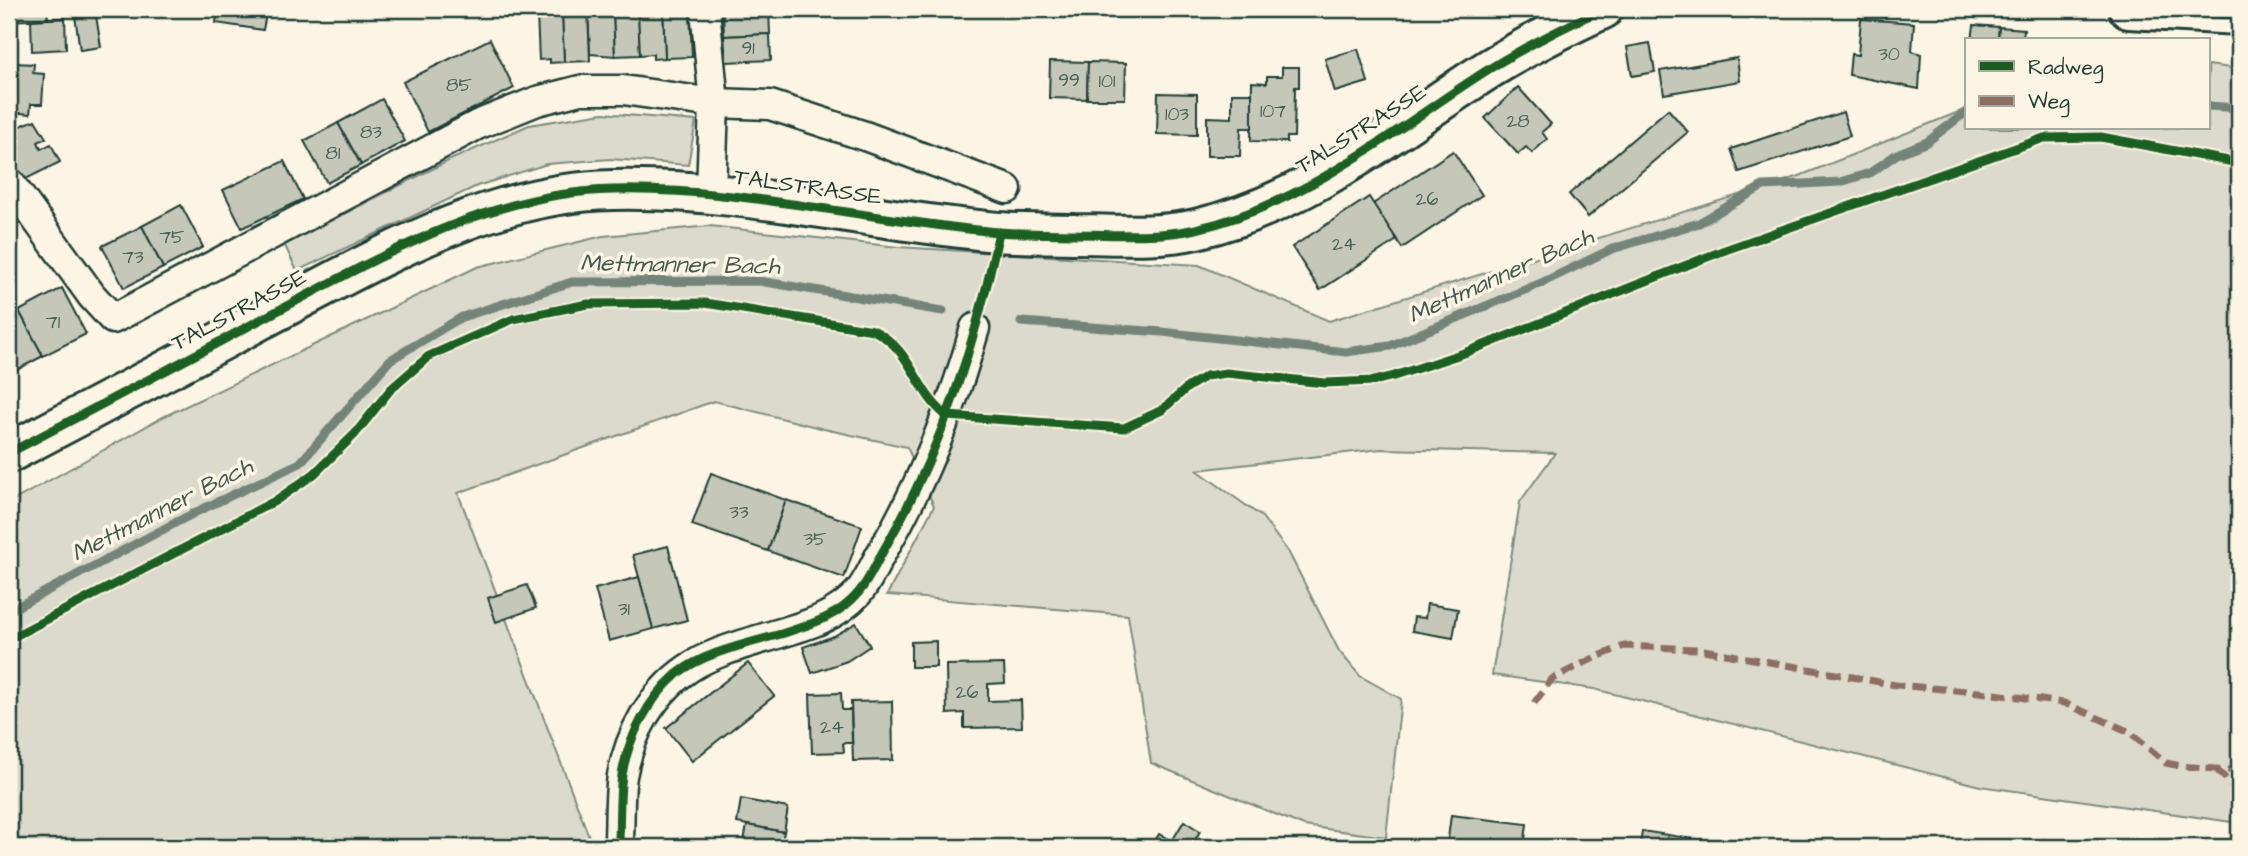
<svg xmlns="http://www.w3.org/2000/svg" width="2248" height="856" font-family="'Architects Daughter',sans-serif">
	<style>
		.green { fill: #dcdacc; stroke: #7e8c80; stroke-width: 2 }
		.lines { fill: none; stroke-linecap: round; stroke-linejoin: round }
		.stream { stroke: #758479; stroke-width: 9 }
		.building { fill: #c5c7b9; stroke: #1f3d34; stroke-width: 2 }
		.street-casing { stroke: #1f3d34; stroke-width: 33 }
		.secondary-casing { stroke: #1f3d34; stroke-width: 44 }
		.street { stroke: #fcf5e5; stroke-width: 28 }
		.secondary { stroke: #fcf5e5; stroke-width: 38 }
		.quiet { stroke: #8d6e63; stroke-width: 7; stroke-dasharray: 14 7; stroke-linecap: butt }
		.cycleway-casing { stroke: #fcf5e5; stroke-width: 13 }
		.cycleway { stroke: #1b5e20; stroke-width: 9 }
		.labels { text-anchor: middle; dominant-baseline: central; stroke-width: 7; stroke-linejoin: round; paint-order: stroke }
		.number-label { font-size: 19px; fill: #486055 }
		.street-label { font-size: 23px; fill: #1f3d34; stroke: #fcf5e5 }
		.water-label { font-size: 24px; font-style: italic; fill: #435a51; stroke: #fcf5e5 }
	</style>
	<rect width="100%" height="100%" fill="#fcf5e5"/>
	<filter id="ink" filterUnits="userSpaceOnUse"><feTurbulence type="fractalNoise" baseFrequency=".0143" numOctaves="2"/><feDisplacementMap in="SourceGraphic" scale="14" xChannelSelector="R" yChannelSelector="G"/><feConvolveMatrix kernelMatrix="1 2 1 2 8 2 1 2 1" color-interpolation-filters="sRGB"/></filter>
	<g filter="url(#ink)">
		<g class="green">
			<polygon points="2208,65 2239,69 2239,823 1980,786 1594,689 1492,675 1520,502 1555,453 1381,449 1197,470 1262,517 1289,553 1339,651 1360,676 1401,699 1386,837 1304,826 1151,763 1128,615 887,595 934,506 907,447 824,429 714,401 458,493 593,847 9,847 9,503 163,417 477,267 603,236 710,226 898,247 1199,265 1329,321 1797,177 1966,109 1966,128 2208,128"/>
			<polygon points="603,113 696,121 688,165 610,159 547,164 477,186 297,271 284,244 448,161 529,125"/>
		</g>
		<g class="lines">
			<g class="stream">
				<polyline points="2208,106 2239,108"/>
				<polyline points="1021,322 1162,332 1346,352 1390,346 1539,284 1612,249 1699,223 1763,186 1840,182 1870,173 1897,154 1927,142 1966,112"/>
				<polyline points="9,611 194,513 300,463 390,360 462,317 572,282 759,281 943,311"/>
			</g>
		</g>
		<g class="building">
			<polygon points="9,9 47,9 48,19 9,21"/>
			<polygon points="74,9 95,9 101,47 80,50"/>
			<polygon points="218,9 267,9 263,30 216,23"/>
			<polygon points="588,9 613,9 615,56 590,54"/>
			<polygon points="613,9 638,9 640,55 615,56"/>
			<polygon points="690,9 692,57 665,58 663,10"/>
			<polygon points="769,9 770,34 724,36 723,10"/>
			<polygon points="663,10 665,58 653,59 653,54 640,55 638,11"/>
			<polygon points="588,12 590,61 564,62 562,14"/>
			<polygon points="537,14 562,14 564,62 550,63 550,59 539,60"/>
			<polygon points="65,18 66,49 32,51 31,20"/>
			<polygon points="1861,19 1914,23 1912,51 1921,54 1919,89 1849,75 1851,54 1858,55"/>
			<polygon points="1974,25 1999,27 1998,40 1972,40"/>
			<polygon points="1999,27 2024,29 2023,40 1998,40"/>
			<polygon points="770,34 771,60 726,62 724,36"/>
			<polygon points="490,39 514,88 428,132 403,82"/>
			<polygon points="1650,43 1655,72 1632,76 1627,47"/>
			<polygon points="1358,49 1368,82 1335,92 1325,59"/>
			<polygon points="1737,58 1740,81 1664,94 1660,71"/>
			<polygon points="1050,61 1088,62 1087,99 1049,98"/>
			<polygon points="1088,62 1126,63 1125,99 1087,99"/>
			<polygon points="14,63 34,64 33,73 44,74 42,104 31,104 30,114 10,112"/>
			<polygon points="1282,67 1299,67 1299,87 1295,87 1294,137 1287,137 1287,142 1251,141 1252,82 1267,83 1267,76 1282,76"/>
			<polygon points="1518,87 1551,124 1542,132 1547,139 1532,153 1526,147 1518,154 1485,118"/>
			<polygon points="1158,93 1197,94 1197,135 1157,134"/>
			<polygon points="1232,93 1252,93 1252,128 1241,128 1240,156 1207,156 1207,117 1232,118"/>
			<polygon points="382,99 405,141 361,165 338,123"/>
			<polygon points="1668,109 1688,132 1588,217 1569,194"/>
			<polygon points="1843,112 1850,136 1739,172 1731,149"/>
			<polygon points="35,120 46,138 38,142 41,149 51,144 60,162 22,181 9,155 9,153 19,148 10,130"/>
			<polygon points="338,123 361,165 327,183 304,141"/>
			<polygon points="1453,151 1482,195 1402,248 1373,204"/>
			<polygon points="284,161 303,199 242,228 223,190"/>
			<polygon points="1369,197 1397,240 1320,290 1292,247"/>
			<polygon points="181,205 203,247 163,268 142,226"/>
			<polygon points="142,226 163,268 124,288 102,246"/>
			<polygon points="62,288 86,334 43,356 19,311"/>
			<polygon points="19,311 43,356 9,374 9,317"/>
			<polygon points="711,473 786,500 768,551 692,525"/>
			<polygon points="786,500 862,526 844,578 768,551"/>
			<polygon points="668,546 687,620 653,629 633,555"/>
			<polygon points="639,577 653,629 609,641 595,589"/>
			<polygon points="527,585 536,608 496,622 488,598"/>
			<polygon points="1427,604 1458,609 1453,638 1412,631 1414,617 1425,618"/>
			<polygon points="856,623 870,646 847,661 812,673 803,647 834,636"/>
			<polygon points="936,641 936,667 911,667 911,642"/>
			<polygon points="748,663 774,696 692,761 666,728"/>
			<polygon points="1004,664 1005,683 988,684 988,701 1021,700 1022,727 964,728 964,713 947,714 946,665"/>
			<polygon points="841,693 842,710 851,710 852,743 843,743 844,752 812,753 810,694"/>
			<polygon points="892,701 893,760 853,761 851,702"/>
			<polygon points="741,799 788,808 784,832 737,823"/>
			<polygon points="1451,815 1527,824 1524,847 1447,847"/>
			<polygon points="1184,821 1200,831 1191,847 1151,847 1159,834 1172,841"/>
			<polygon points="747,825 784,832 781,847 743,847"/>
			<polygon points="1642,831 1668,835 1666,847 1640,847"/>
			<polygon points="1668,835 1693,839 1692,847 1666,847"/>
			<polygon points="1693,839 1719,843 1718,847 1692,847"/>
			<polygon points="2043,839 2090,845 2090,847 2042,847"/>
			<polygon points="1227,841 1234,846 1237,841 1249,847 1223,847"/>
		</g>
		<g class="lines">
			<g class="street-casing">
				<g id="street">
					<polyline points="705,9 714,103 711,193"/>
					<polyline points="10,183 92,296 113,319 477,125 537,101 580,90 623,90 714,103 770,105 865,136 1007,189"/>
					<path d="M621 847 619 839C620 818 619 796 622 776 626 754 633 735 644 716 678 661 715 653 774 635 805 626 835 618 858 593 868 582 874 565 882 552 923 482 953 406 975 328"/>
				</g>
			</g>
			<g class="secondary-casing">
				<g id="secondary">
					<polyline points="2129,9 2239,15"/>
					<path d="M9 453C93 409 177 365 260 320 370 263 485 192 613 190 742 187 869 221 998 232 1023 234 1050 233 1075 234 1115 234 1157 238 1196 229 1309 203 1393 130 1489 69 1526 46 1564 27 1603 9"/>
				</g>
			</g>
			<use href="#street" class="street"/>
			<use href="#secondary" class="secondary"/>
			<g class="quiet">
				<polyline points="1534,703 1552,679 1594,658 1624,646 1698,649 1896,685 1979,692 2064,703 2130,732 2166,763 2181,766 2239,771"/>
				<polyline points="2216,769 2239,792"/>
			</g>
			<g class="cycleway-casing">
				<g id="cycleway">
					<polyline points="2129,9 2239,15"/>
					<path d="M9 453C93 409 177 365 260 320 370 263 485 192 613 190 742 187 869 221 998 232 1023 234 1050 233 1075 234 1115 234 1157 238 1196 229 1309 203 1393 130 1489 69 1526 46 1564 27 1603 9"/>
					<path d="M9 639 275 501 314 474 355 434 390 390 429 356 513 319 588 304 705 303 873 330C914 351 914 390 947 416L1124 428 1162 410 1188 387 1206 376 1226 373 1325 383 1374 381 1394 376 1464 353 1725 250 2044 138 2101 137 2239 163"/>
					<path d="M621 847 619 839C620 818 619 796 622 775 628 738 648 699 677 674 705 652 747 644 781 634 809 625 839 617 859 592 870 579 877 561 886 546 942 450 976 341 999 232"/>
				</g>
			</g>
			<use href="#cycleway" class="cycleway"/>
		</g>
	</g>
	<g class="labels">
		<g class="number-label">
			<text x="748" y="48">91</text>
			<text x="1889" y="54">30</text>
			<text x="1069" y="80">99</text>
			<text x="1107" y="81">101</text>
			<text x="459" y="85">85</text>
			<text x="1273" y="111">107</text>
			<text x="1177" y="114">103</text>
			<text x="1518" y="121">28</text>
			<text x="371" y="132">83</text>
			<text x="333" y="153">81</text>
			<text x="1427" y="199">26</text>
			<text x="172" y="237">75</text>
			<text x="1344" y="244">24</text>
			<text x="133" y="257">73</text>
			<text x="53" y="322">71</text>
			<text x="739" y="512">33</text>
			<text x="815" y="539">35</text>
			<text x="624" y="609">31</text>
			<text x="967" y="692">26</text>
			<text x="832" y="727">24</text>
		</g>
		<g class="street-label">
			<text transform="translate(1361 129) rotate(-32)">TALSTRASSE</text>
			<text transform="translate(808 187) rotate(8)">TALSTRASSE</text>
			<text transform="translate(239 310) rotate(-28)">TALSTRASSE</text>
		</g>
		<g class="water-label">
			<text transform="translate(680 265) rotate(1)">Mettmanner Bach</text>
			<text transform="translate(1501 276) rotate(-24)">Mettmanner Bach</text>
			<text transform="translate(162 510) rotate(-27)">Mettmanner Bach</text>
		</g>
	</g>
	<rect width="2248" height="856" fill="none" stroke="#fcf5e5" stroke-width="35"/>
	<rect x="18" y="18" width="2213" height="821" fill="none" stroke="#1f3d34" stroke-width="2.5" filter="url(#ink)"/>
	<rect x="1965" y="38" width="245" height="91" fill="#fcf5e5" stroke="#a4ab9e" stroke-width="2"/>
	<rect x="1979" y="61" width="35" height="10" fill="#1b5e20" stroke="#a4ab9e" stroke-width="2"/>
	<text x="2028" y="74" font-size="21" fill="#1f3d34">Radweg</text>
	<rect x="1979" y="96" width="35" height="10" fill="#8d6e63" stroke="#a4ab9e" stroke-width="2"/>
	<text x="2028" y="108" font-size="21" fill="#1f3d34">Weg</text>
</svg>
